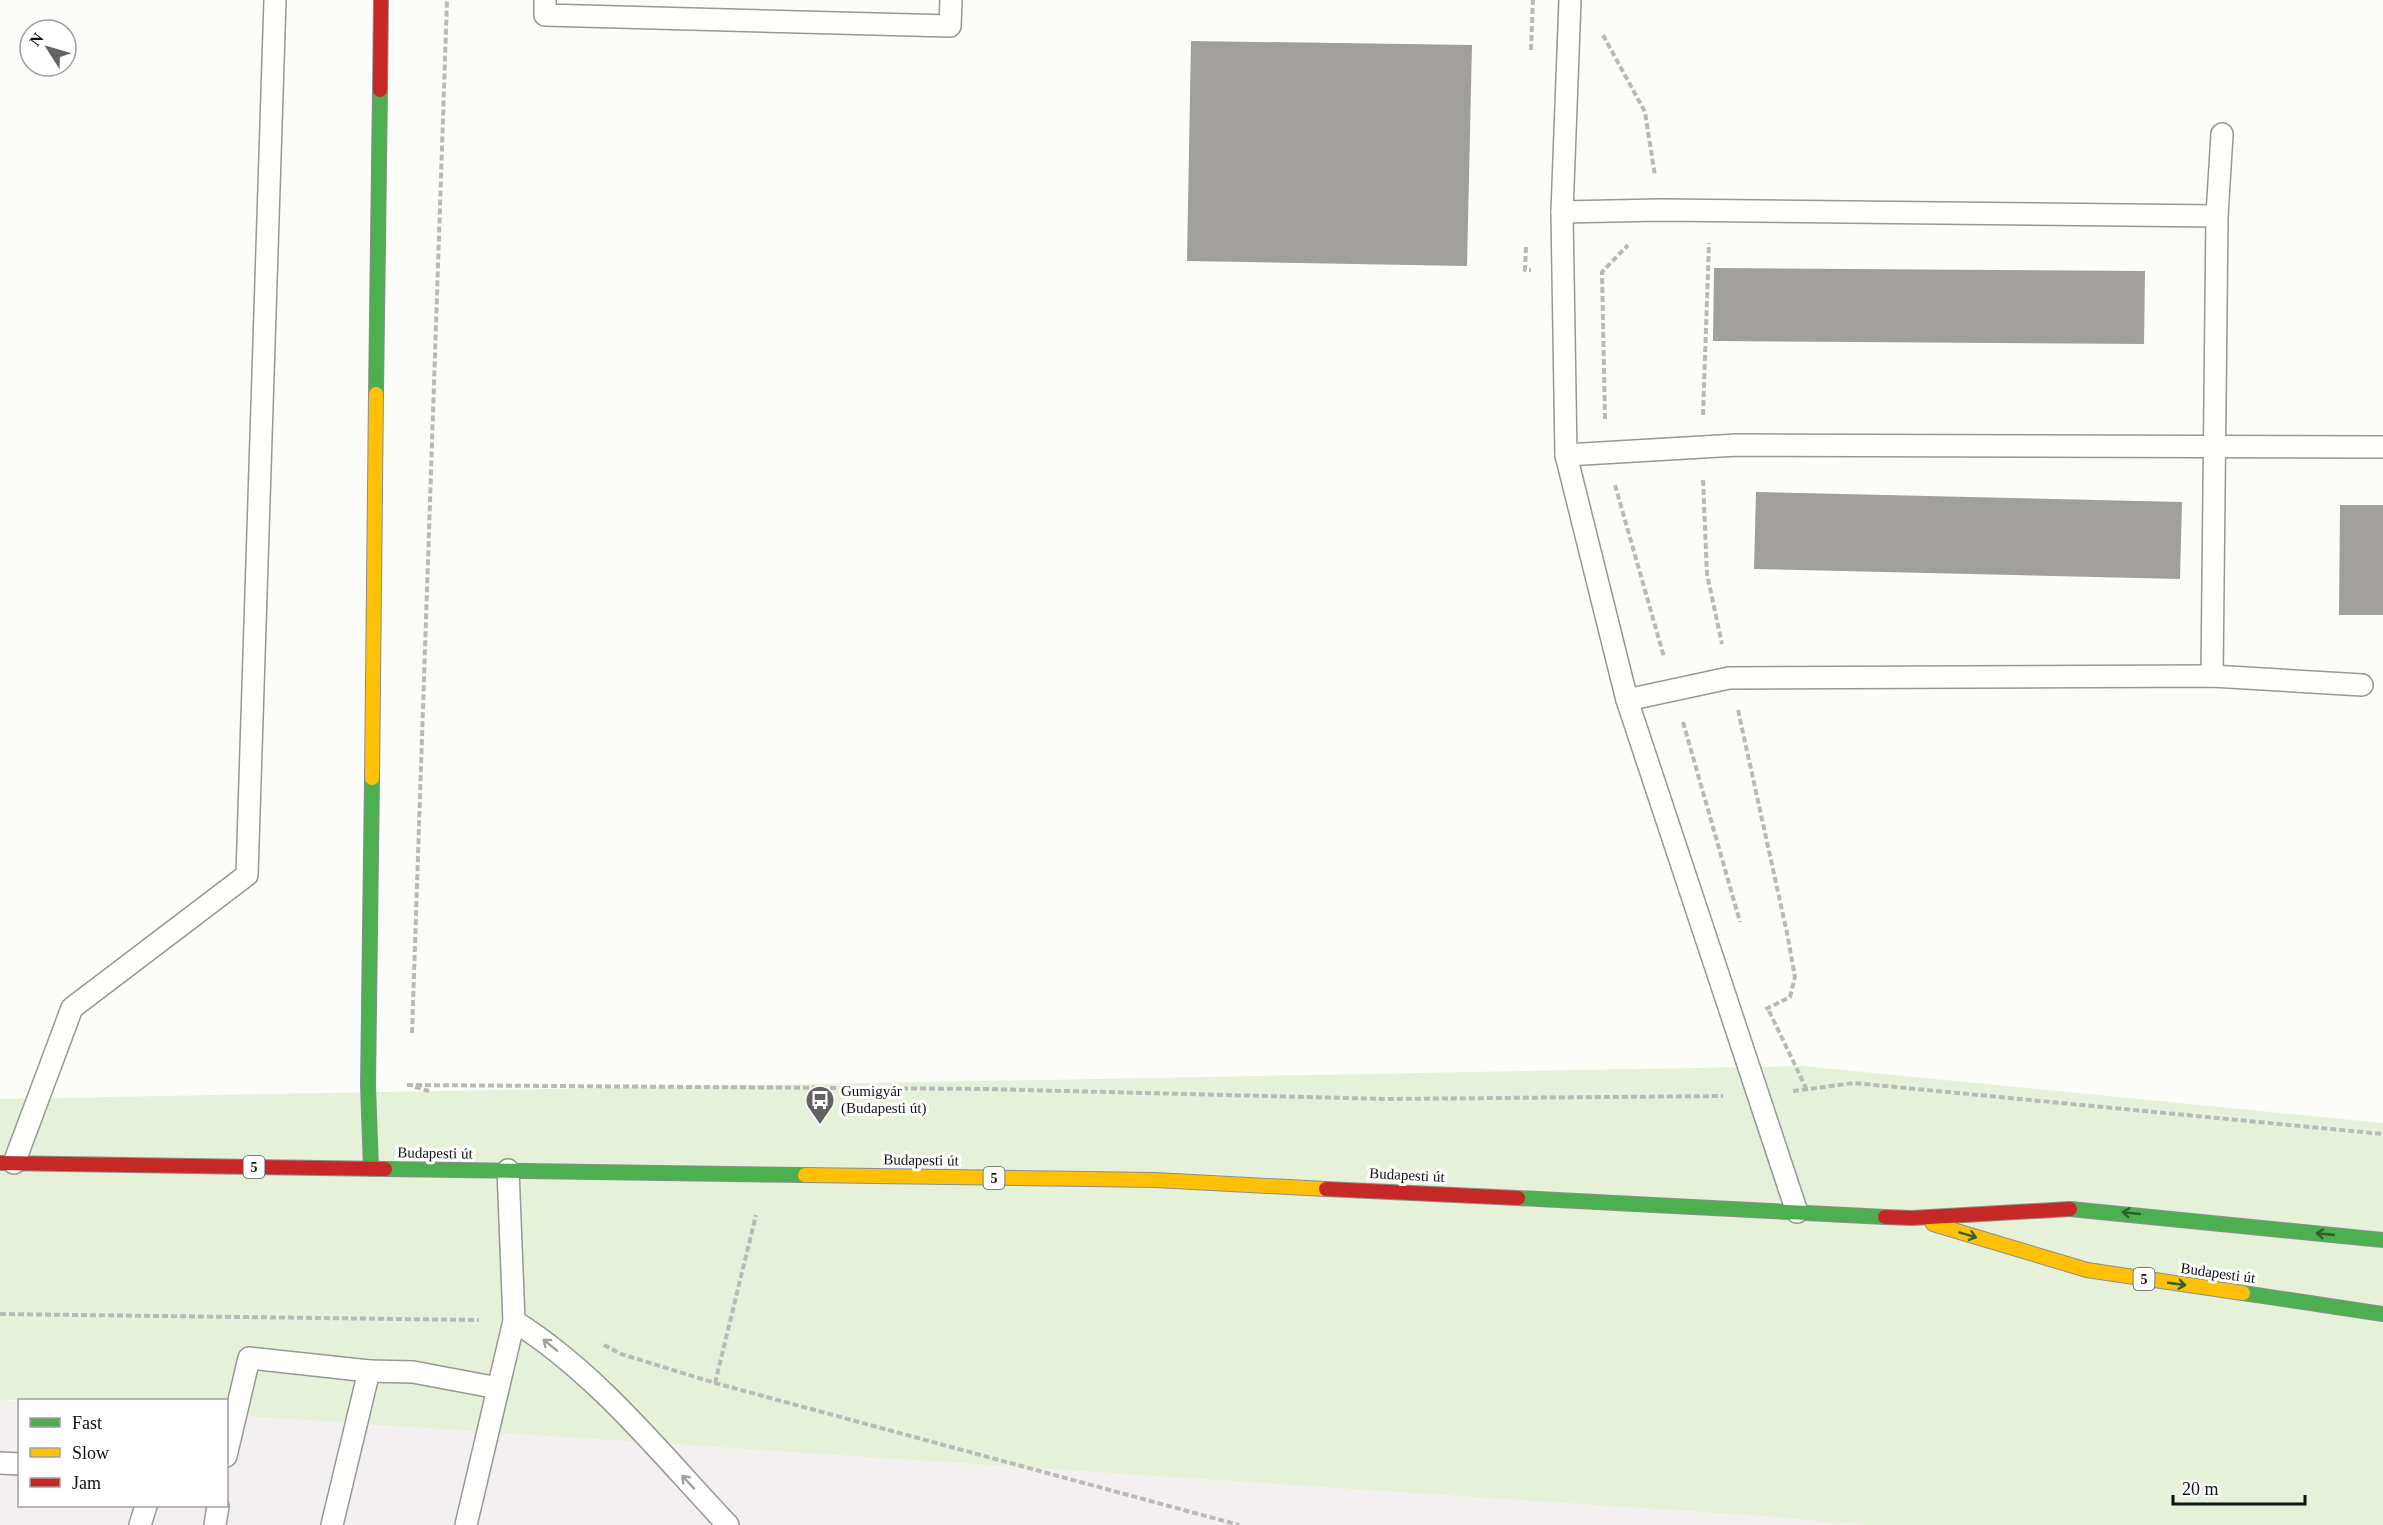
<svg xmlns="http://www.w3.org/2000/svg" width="2383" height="1525" font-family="Georgia,serif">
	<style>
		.industrial { fill: #f4f0f2 }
		.green { fill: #e6f1d9 }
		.building { fill: #a09f9d }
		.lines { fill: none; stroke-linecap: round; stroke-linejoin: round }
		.lane-casing { stroke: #979795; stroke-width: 24 }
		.fast-casing { stroke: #8d8d8c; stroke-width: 16 }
		.slow-casing { stroke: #8d8d8c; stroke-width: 16 }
		.jam-casing { stroke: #8d8d8c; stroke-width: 16 }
		.path { stroke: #b9b9b8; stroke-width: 4; stroke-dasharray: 6 3; stroke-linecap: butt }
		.lane { stroke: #fffffe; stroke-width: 21 }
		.fast { stroke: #4caf50; stroke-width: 14 }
		.slow { stroke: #ffc107; stroke-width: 14 }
		.jam { stroke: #c62828; stroke-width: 14 }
		.oneway { stroke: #2e6030 }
		.oneway2 { stroke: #a0a09f }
		.labels { text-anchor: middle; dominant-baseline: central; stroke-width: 6; stroke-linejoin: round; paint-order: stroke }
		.shield { fill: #fff; stroke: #585858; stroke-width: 1.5 }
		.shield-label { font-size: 14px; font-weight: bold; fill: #111 }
		.poi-label { font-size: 15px; fill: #111; stroke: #fff; text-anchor: start }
		.street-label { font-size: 15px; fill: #111; stroke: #fff }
	</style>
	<rect width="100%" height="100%" fill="#fcfcf8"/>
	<polygon class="industrial" points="0,1400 19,1401 20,1506 226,1506 227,1415 1761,1516 1867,1525 0,1525"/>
	<polygon class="green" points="1802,1066 2383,1123 2383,1525 1867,1525 1761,1516 227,1415 226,1400 0,1400 0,1099"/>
	<g class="building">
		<polygon points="1191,41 1472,45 1467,266 1187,261"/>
		<polygon points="1714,268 2145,271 2144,344 1713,341"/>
		<polygon points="1756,492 2182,502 2180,579 1754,569"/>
		<polygon points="2340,505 2383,505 2383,615 2339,615"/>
	</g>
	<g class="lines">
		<g class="lane-casing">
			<g id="lane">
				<polyline points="545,0 545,15 950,26 951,0"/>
				<polyline points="1570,0 1562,212 1566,455 1627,700 1797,1212"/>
				<polyline points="1562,212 1661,210 2217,216"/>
				<polyline points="1566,455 1737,445 2383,447"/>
				<polyline points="2212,676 2217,216 2222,134"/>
				<polyline points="1627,700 1729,678 2212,676 2362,685"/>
				<polyline points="14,1163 72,1008 247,875 275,0"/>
				<path d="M514 1321C597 1373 661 1454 728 1525"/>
				<polyline points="226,1456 249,1358 369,1371"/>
				<polyline points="0,1463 20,1464"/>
				<polyline points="140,1525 146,1506"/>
				<polyline points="215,1525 218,1506"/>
				<polyline points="332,1525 369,1371 413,1372 498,1388"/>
				<polyline points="466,1525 514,1321 508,1170"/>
			</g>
		</g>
		<g class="fast-casing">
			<g id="fast">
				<polyline points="376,394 380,90"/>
				<polyline points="371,1169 368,1085 372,778"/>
				<polyline points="385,1169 805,1175"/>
				<polyline points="1518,1198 1885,1217"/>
				<polyline points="2070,1209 2383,1240"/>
				<polyline points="2243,1293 2383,1314"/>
			</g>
		</g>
		<g class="slow-casing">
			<g id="slow">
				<polyline points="372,778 376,394"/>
				<polyline points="805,1175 1155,1180 1326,1189"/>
				<polyline points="1933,1224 2087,1270 2243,1293"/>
			</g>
		</g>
		<g class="jam-casing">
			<g id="jam">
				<polyline points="380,90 381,0"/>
				<polyline points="0,1163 385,1169"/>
				<polyline points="1326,1189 1518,1198"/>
				<polyline points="1885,1217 1912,1218 2070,1209"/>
			</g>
		</g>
		<g class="path">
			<polyline points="1603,35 1645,112 1655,176"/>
			<polyline points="1531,50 1533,0"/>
			<polyline points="1526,247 1525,270 1531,270"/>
			<polyline points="1703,415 1709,243"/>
			<polyline points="1605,419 1602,272 1628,245"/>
			<polyline points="1703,480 1707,574 1722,644"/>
			<polyline points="1615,485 1664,657"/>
			<polyline points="1738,710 1787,933 1795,977 1790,997 1764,1010"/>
			<polyline points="1683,722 1740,922"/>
			<polyline points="1769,1011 1807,1090"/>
			<polyline points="412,1033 447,0"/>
			<polyline points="407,1085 985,1089 1386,1099 1723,1096"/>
			<polyline points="415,1087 429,1091"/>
			<polyline points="1793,1091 1854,1083 2383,1134"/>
			<polyline points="0,1314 479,1320"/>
			<polyline points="604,1345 621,1354 715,1383 1239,1525"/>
			<polyline points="715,1383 756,1215"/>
		</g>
		<use href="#lane" class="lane"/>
		<use href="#fast" class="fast"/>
		<use href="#slow" class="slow"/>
		<use href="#jam" class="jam"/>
	</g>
	<defs><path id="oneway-shaft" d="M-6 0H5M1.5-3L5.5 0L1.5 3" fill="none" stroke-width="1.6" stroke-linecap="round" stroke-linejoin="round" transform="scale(1.5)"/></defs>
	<g class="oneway">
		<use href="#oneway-shaft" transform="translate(2131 1213) rotate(-174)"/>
		<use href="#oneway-shaft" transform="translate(2325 1234) rotate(-174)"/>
		<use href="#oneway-shaft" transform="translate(1968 1235) rotate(17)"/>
		<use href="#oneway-shaft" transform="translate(2177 1284) rotate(8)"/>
	</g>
	<g class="oneway2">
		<use href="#oneway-shaft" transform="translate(550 1345) rotate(-141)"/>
		<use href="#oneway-shaft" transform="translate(688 1482) rotate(-133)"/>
	</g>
	<defs>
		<g id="bus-pin" transform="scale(1.5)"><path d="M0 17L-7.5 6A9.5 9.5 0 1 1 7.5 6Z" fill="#636362" stroke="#fff"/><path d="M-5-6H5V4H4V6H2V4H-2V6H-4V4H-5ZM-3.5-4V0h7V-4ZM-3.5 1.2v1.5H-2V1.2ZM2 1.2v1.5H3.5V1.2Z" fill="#fff"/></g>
	</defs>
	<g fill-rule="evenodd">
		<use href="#bus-pin" x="820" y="1100"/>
	</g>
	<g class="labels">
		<g class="shield">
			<rect x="243.5" y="1156" width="21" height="22" rx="4.5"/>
			<rect x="983.5" y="1167" width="21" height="22" rx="4.5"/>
			<rect x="2133.5" y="1268" width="21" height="22" rx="4.5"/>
		</g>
		<g class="shield-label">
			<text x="254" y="1167">5</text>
			<text x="994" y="1178">5</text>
			<text x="2144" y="1279">5</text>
		</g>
		<g class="poi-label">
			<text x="841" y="1091">Gumigyár<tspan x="841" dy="17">(Budapesti út)</tspan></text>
		</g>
		<g class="street-label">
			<text transform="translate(435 1153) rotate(1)">Budapesti út</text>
			<text transform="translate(921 1160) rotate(1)">Budapesti út</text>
			<text transform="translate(1407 1175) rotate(3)">Budapesti út</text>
			<text transform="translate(2218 1273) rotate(8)">Budapesti út</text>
		</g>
	</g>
	<rect x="18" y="1399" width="210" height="108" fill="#ffffff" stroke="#a0a0a0" stroke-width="1.5"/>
	<rect x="30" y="1418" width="30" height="9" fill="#4caf50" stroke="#a0a0a0" stroke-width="1.5"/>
	<text x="72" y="1429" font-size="18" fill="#111111">Fast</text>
	<rect x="30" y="1448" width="30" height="9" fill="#ffc107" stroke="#a0a0a0" stroke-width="1.5"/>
	<text x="72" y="1459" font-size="18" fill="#111111">Slow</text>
	<rect x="30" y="1478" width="30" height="9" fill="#c62828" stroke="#a0a0a0" stroke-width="1.5"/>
	<text x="72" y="1489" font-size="18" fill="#111111">Jam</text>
	<g transform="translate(48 48) rotate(307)"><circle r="28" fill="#ffffff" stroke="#a0a0a0" stroke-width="1.5"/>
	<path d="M0-4.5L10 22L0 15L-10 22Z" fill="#636362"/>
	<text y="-9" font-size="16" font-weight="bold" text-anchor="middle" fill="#111111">N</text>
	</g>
	<path d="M2173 1495v9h132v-9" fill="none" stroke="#111111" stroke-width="3"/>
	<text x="2182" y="1495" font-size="18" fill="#111111" stroke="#ffffff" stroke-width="4.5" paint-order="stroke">20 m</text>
</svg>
